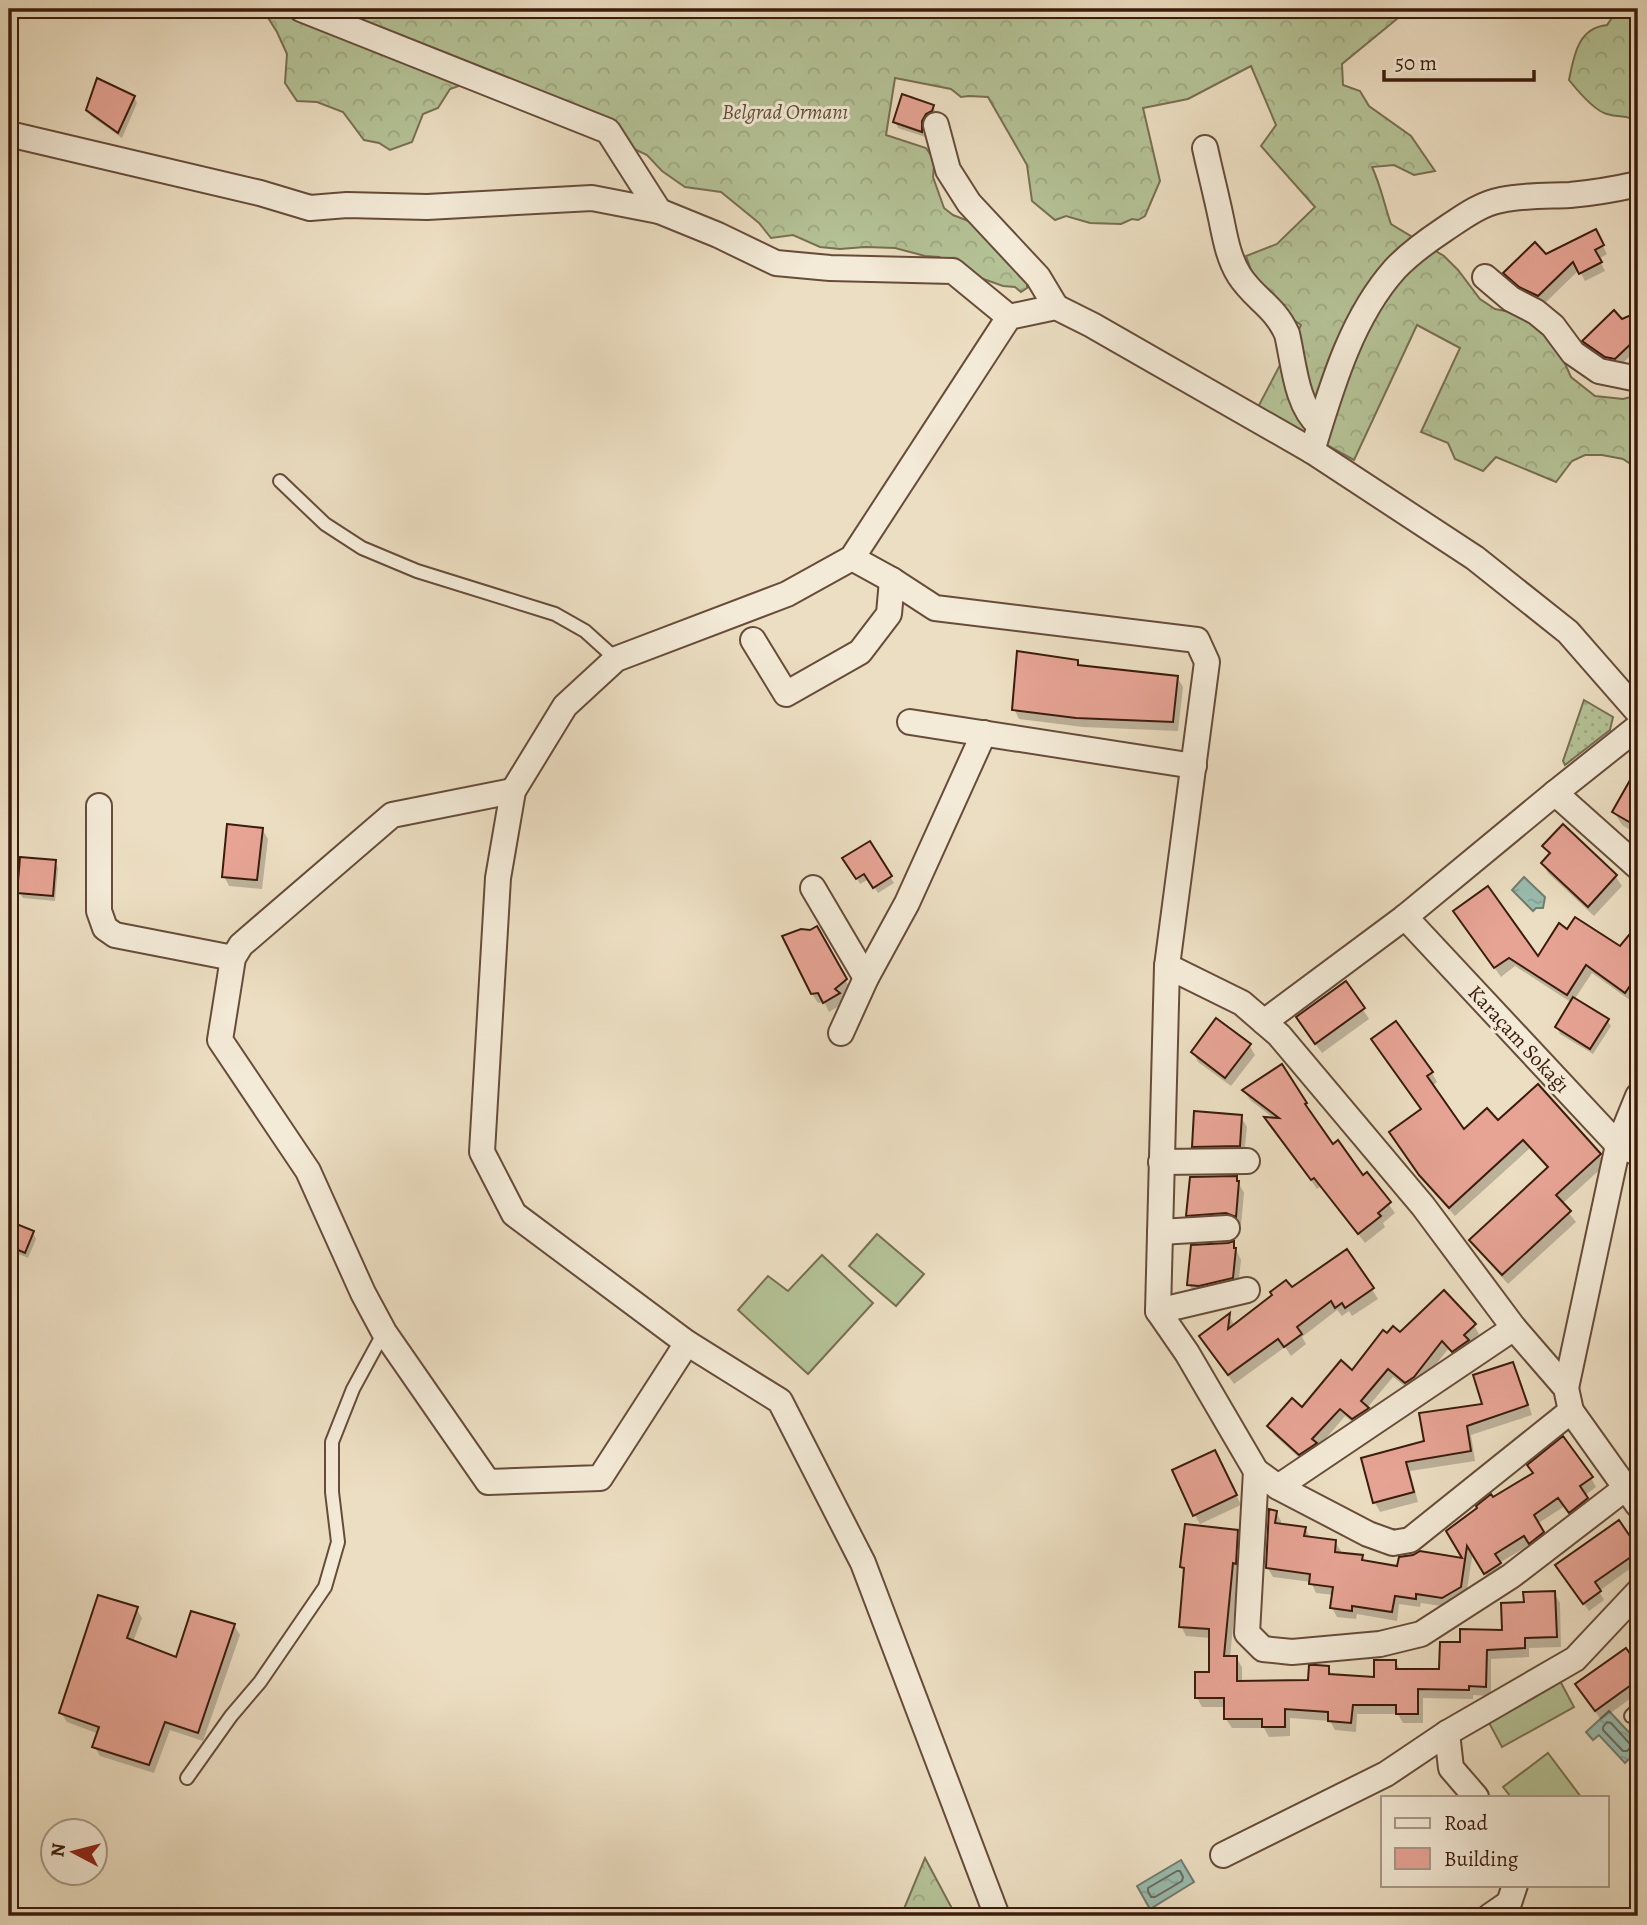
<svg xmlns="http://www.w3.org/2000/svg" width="1647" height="1925" font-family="Alegreya,serif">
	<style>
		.forest { fill: url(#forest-crowns); stroke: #786f51; stroke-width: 2 }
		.park { fill: url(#park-dots); stroke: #786f51; stroke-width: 2 }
		.pitch { fill: #b4c296; stroke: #786f51; stroke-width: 2 }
		.water { fill: url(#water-ripples); stroke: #737c6e; stroke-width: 2 }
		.shadow { fill: #0003 }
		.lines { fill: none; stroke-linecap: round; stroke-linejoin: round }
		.shore { stroke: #6a6c5e; stroke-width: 2 }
		.building { fill: #e7a495; stroke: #3b1c0c; stroke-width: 2 }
		.service-casing { stroke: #674c3a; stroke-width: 16 }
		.minor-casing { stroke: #674c3a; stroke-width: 28 }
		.service { stroke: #f3ead7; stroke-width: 12 }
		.minor { stroke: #f3ead7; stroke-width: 24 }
		.labels { text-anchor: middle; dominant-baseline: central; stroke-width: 6; stroke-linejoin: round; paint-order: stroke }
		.park-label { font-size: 21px; font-style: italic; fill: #5f4e35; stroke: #f3ead7 }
		.street-label { font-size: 21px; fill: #3b1c0c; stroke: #f3ead7 }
	</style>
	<defs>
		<pattern id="forest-crowns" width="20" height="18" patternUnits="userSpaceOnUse" patternTransform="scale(1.75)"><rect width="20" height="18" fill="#b4c296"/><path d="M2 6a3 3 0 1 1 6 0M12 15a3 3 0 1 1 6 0" fill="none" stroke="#9ca680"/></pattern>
		<pattern id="park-dots" width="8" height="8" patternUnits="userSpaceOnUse" patternTransform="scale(1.75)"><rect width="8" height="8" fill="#b4c296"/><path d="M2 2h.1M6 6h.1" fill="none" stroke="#9ca680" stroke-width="1.8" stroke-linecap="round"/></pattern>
		<pattern id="water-ripples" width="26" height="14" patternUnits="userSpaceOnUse" patternTransform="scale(1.75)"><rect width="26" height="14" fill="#99bcaf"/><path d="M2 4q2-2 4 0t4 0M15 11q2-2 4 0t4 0" fill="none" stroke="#85a195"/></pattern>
	</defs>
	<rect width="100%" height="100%" fill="#ecdec2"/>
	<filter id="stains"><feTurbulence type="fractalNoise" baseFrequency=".00286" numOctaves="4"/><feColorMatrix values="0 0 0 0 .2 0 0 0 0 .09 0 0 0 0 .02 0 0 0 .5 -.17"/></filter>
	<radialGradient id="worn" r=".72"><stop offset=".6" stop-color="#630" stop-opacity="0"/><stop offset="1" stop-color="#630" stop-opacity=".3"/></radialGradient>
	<g class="forest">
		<path d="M248 9H1409L1342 64 1343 85 1360 91 1369 106 1411 136 1435 171 1414 175 1394 165 1372 167C1381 186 1384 204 1391 224L1444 256 1458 270 1480 299 1495 309 1531 316 1557 346 1571 377 1595 396 1623 399 1638 395V469L1623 459 1602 455H1585L1572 461 1556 482 1496 457 1483 471 1455 459 1448 443 1421 432 1460 348 1417 325 1354 460 1258 407 1301 325 1261 298 1246 256 1277 244 1315 207 1261 146 1276 125 1251 66 1188 99 1143 108 1160 181 1145 216 1138 220 1132 219 1121 224 1090 223 1066 216 1055 220 1032 201 1027 165 988 97 969 96 961 97 951 89 895 78 886 135 926 148 932 157 934 166 933 177 944 208 953 215 979 225 1027 280V288L1021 292 1015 287 1003 286 975 276 939 257 925 256 895 248 865 247 840 249 820 247 793 235 771 238 759 223 721 192 685 187 662 171 647 155 624 144 470 82 450 89 438 108 423 114 412 142 390 150 379 143 364 140 343 112 317 102 297 101 285 83 287 54 277 32 265 13Z"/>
		<path d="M1618 9H1638V124C1624 112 1622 119 1607 114 1595 111 1577 90 1569 80 1574 55 1578 28 1607 25Z"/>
		<polygon points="925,1858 956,1916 901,1916"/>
	</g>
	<polygon class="park" points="1584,700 1613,717 1610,730 1565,765 1563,761"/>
	<g class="pitch">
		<polygon points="877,1234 924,1274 896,1306 849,1266"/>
		<polygon points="822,1255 873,1303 808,1374 738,1310 768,1276 788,1291"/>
		<polygon points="1559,1679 1574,1707 1502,1747 1487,1719"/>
		<polygon points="1548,1753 1581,1797 1511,1797 1503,1787"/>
	</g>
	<g class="water">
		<polygon points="1524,877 1545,897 1543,908 1536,908 1533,911 1512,890"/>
		<polygon points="1609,1711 1638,1742 1638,1750 1625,1763 1599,1735 1593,1740 1586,1732"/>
		<polygon points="1181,1860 1194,1882 1150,1909 1137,1886"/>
	</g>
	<g class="shadow">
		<polygon points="134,97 137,103 122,138 91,116 88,109"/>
		<polygon points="933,106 936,113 935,117 924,127 925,137 898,128 895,121"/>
		<polygon points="1595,231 1607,254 1599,259 1605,271 1585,281 1579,270 1544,304 1526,295 1510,281 1505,273 1546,256"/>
		<polygon points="1638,314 1638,348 1620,366 1611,364 1589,349 1585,341"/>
		<polygon points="1077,661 1081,667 1177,677 1183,687 1178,731 1083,727 1019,719 1014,709"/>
		<polygon points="1638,769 1638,835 1622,825 1614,812"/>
		<polygon points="1563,827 1616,877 1622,886 1594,916 1548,873 1543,863 1550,856 1545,846"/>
		<polygon points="262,829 268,839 262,889 229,886 224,876"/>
		<polygon points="870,843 894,883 878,893 869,879 860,884 845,858"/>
		<polygon points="55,862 58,868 55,901 23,898 19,892"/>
		<polygon points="1461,921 1538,959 1568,931 1621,948 1638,927 1638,991 1631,1001 1592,973 1574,1000 1607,1020 1611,1026 1593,1054 1560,1034 1557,1027 1572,1003 1515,966 1501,977"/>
		<polygon points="817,928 851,990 841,998 844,1003 829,1012 824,1002 818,1003 812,994 811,932"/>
		<polygon points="1346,983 1369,1019 1322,1053 1303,1027"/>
		<polygon points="1249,1045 1255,1055 1231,1086 1198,1062 1193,1052"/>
		<polygon points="1379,1049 1432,1073 1437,1082 1432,1086 1464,1131 1497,1123 1599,1155 1605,1165 1562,1204 1576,1222 1508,1284 1477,1249 1471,1240 1549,1169 1530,1148 1455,1216 1427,1185 1396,1142 1422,1110"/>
		<polygon points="1282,1067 1332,1146 1363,1178 1367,1174 1395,1213 1383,1223 1385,1227 1365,1243 1321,1186 1317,1189 1267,1119 1276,1120 1250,1100 1244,1091"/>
		<polygon points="1241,1117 1247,1127 1244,1155 1199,1156 1193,1146"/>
		<polygon points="1236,1178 1244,1193 1241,1225 1233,1222 1194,1225 1188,1215"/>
		<polygon points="9,1223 33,1233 36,1239 28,1258 9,1250"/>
		<polygon points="1233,1243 1241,1260 1238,1287 1194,1294 1189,1284"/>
		<polygon points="1291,1289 1372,1289 1378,1299 1352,1316 1349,1311 1342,1316 1337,1310 1302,1337 1306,1344 1291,1356 1285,1347 1234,1384 1207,1346 1229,1316 1235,1326"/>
		<polygon points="1474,1325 1479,1334 1469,1344 1458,1360 1448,1349 1419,1386 1411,1391 1393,1377 1367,1408 1373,1417 1358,1427 1345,1416 1305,1463 1274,1435 1269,1426 1302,1410 1352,1373 1387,1336"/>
		<polygon points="1513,1364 1518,1373 1532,1415 1471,1435 1475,1461 1410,1471 1418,1502 1380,1512 1375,1503 1363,1459 1426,1442 1484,1405"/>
		<polygon points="1220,1461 1241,1505 1200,1524 1195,1515"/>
		<polygon points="1591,1478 1596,1487 1584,1496 1592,1508 1575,1521 1565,1506 1537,1524 1548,1542 1535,1552 1531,1544 1499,1563 1505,1573 1490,1582 1473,1551 1466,1596 1448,1607 1421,1603 1420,1607 1399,1604 1397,1621 1357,1614 1356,1619 1337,1617 1332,1608 1334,1595 1316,1593 1311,1582 1273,1577 1267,1567 1276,1512 1281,1521 1281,1525 1305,1528 1311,1539 1335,1542 1341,1551 1340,1554 1362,1557 1365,1562 1399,1568 1465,1560 1448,1531 1492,1500"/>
		<polygon points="1618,1522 1638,1551 1638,1563 1599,1591 1604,1600 1589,1611 1562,1574"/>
		<polygon points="1237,1532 1242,1542 1241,1573 1238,1572 1230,1658 1236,1658 1242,1667 1242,1682 1310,1681 1328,1668 1333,1676 1375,1679 1395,1661 1401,1671 1441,1671 1462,1644 1504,1632 1526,1604 1554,1593 1560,1603 1561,1647 1529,1648 1529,1657 1491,1659 1491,1696 1473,1695 1473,1699 1423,1698 1423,1723 1403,1723 1398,1714 1357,1714 1356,1732 1335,1730 1330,1721 1290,1718 1290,1736 1269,1737 1264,1728 1232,1728 1226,1719 1226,1707 1202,1707 1197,1698 1211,1674 1211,1638 1186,1636 1181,1626 1186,1574 1182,1567"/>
		<polygon points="136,1608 142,1618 133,1642 177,1660 234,1625 240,1635 203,1741 170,1730 154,1773 100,1756 94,1746 99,1734 67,1722 61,1713"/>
		<polygon points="1625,1650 1638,1668 1638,1693 1601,1720 1583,1694"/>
	</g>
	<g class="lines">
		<g class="shore">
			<polygon points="1607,1722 1611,1723 1630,1744 1631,1747 1627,1751 1623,1751 1603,1730 1603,1727"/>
			<polygon points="1177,1871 1180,1871 1183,1877 1182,1881 1155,1897 1151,1897 1148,1891 1148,1888"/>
		</g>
	</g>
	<g class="building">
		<polygon points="97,78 135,96 118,133 86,110"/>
		<polygon points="902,94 934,105 932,111 926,114 922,121 922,132 893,122"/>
		<polygon points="1596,229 1604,245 1595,250 1602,262 1579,274 1573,262 1538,296 1519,287 1503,273 1535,242 1546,254"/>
		<polygon points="1614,310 1622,319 1638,312 1638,337 1615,359 1605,357 1582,341"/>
		<polygon points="1017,651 1078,660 1078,665 1178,676 1173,722 1076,718 1012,710"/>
		<polygon points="1638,766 1638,827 1612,812"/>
		<polygon points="227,824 263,828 257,880 222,877"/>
		<polygon points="1563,824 1617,875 1588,907 1541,863 1550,853 1542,846"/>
		<polygon points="870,841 892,876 873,888 864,874 856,879 842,858"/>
		<polygon points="20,857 56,860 53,896 17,893"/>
		<polygon points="1488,886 1538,956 1559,923 1567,929 1575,917 1620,946 1638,924 1638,974 1625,993 1586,965 1567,995 1509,958 1494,968 1453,911"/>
		<polygon points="817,926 847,979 835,989 840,993 823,1003 818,993 811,994 782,936 801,929 810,930"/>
		<polygon points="1346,981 1365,1008 1315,1044 1296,1017"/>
		<polygon points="1573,997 1609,1019 1590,1049 1555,1027"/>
		<polygon points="1216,1018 1251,1044 1225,1078 1191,1052"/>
		<polygon points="1396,1021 1433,1072 1427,1076 1464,1129 1487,1108 1498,1120 1538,1084 1601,1154 1556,1195 1571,1211 1502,1275 1469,1240 1548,1167 1523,1140 1449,1208 1419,1175 1389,1132 1421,1109 1371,1039"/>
		<polygon points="1282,1064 1307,1103 1305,1104 1333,1144 1338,1140 1363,1175 1367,1172 1391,1202 1378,1213 1381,1216 1358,1234 1314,1178 1311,1180 1264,1117 1279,1118 1242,1090"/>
		<polygon points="1194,1111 1242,1115 1240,1146 1192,1147"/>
		<polygon points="1237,1176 1237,1181 1239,1181 1236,1217 1226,1213 1186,1216 1190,1177"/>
		<polygon points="9,1221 34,1231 25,1253 9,1246"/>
		<polygon points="1234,1241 1234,1248 1236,1248 1233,1278 1199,1286 1187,1285 1191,1245 1228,1243"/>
		<polygon points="1347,1249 1374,1288 1345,1308 1342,1303 1335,1308 1331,1301 1297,1327 1302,1334 1284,1347 1278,1339 1228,1375 1199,1336 1230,1313 1228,1329 1272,1295 1270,1292 1286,1280 1292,1287"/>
		<polygon points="1444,1290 1476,1324 1464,1335 1469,1340 1452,1352 1442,1341 1414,1377 1405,1383 1388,1369 1361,1401 1369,1408 1352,1419 1340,1409 1312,1439 1317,1443 1299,1455 1267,1426 1292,1398 1302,1407 1341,1360 1352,1370 1383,1330 1387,1333 1393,1326 1400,1332"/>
		<polygon points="1513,1362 1528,1405 1467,1426 1471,1451 1406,1462 1414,1492 1373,1503 1361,1458 1424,1441 1419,1413 1482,1404 1473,1375"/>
		<polygon points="1563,1436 1593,1477 1580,1486 1588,1498 1569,1513 1558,1498 1534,1515 1544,1532 1529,1544 1524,1536 1495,1554 1501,1563 1484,1574 1467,1546 1461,1587 1442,1598 1416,1594 1416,1599 1395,1596 1392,1612 1352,1606 1352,1611 1330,1608 1333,1587 1309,1584 1310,1574 1266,1568 1269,1509 1277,1511 1275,1523 1306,1527 1304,1536 1336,1540 1335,1552 1363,1555 1362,1560 1397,1566 1399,1557 1413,1555 1420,1551 1462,1558 1446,1531 1477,1508 1476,1506 1491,1494 1493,1497 1533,1473 1527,1465"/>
		<polygon points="1215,1450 1237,1495 1193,1516 1172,1470"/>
		<polygon points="1619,1520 1638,1548 1638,1552 1595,1582 1601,1591 1583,1604 1555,1565"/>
		<polygon points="1185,1524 1238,1530 1236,1564 1233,1563 1224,1656 1237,1656 1237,1681 1308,1680 1309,1665 1316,1665 1329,1666 1329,1674 1374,1677 1374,1660 1396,1660 1396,1669 1439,1669 1440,1642 1460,1642 1460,1629 1502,1630 1501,1603 1524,1602 1523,1592 1555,1591 1557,1637 1525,1638 1525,1648 1487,1650 1486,1687 1469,1686 1469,1690 1418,1689 1418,1714 1396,1714 1396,1705 1353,1705 1351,1723 1328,1721 1328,1712 1285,1709 1285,1727 1262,1727 1262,1719 1224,1719 1224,1698 1195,1698 1195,1672 1209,1672 1209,1629 1179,1627 1184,1568 1180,1567"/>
		<polygon points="98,1595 138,1607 127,1638 176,1657 191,1611 235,1624 198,1733 165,1722 149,1765 92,1747 99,1727 59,1713"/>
		<polygon points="1626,1648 1638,1665 1638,1680 1595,1711 1575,1684"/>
	</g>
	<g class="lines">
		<g class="service-casing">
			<g id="service">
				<polyline points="280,481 325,524 362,548 417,571 555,614 585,631 616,659"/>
				<polyline points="1631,1716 1638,1709"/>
				<polyline points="187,1778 231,1716 260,1682 325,1587 338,1542 332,1492 332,1442 353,1389 384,1332"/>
			</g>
		</g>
		<g class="minor-casing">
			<g id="minor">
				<polyline points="301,9 608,131 659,211"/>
				<polyline points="936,125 948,170 969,203 1038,277 1056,307"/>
				<polyline points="9,134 260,193 310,208 347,205 427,207 592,198 659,211 718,235 776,263 830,268 953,271 1009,317"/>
				<path d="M1205 148C1210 171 1216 194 1221 218 1225 237 1228 257 1239 275 1254 299 1274 305 1287 334 1294 364 1296 405 1319 425"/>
				<polyline points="1485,277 1511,299 1536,312 1553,326 1573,353 1599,371 1638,379"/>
				<path d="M1312 451C1331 389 1351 318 1395 269 1410 253 1427 241 1445 229 1463 217 1480 204 1501 200 1524 195 1547 196 1570 195 1593 193 1616 189 1638 184"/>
				<polyline points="852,558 892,580 935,608 1197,640 1207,662 1167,966"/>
				<polyline points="753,640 786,694 860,652 889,614 892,580"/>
				<polyline points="910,722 1194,766"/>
				<polyline points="513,791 392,815 241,945 233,958 220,1040 308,1171 363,1293 384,1332 488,1482 600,1478 687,1343"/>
				<polyline points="1555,793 1638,867"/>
				<polyline points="99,806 99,911 105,928 115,935 233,958"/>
				<polyline points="813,888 866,978"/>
				<polyline points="1405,917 1618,1145 1638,1153"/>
				<polyline points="1264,1022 1405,917 1555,793 1638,727"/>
				<polyline points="841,1033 866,978 907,903 984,733"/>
				<polyline points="1161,1162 1247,1161"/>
				<polyline points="1160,1232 1227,1228"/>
				<polyline points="1158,1311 1247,1290"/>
				<polyline points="1566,1388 1618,1145 1638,1096"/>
				<polyline points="1571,1411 1410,1540 1393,1543 1368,1534 1278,1487 1256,1471 1187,1353 1158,1311 1167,966 1242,1003 1279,1035 1423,1206 1514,1328 1566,1388 1571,1411 1638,1505"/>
				<polyline points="1256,1471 1247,1633 1263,1649 1292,1652 1380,1644 1421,1634 1511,1576 1627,1487"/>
				<polyline points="1278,1487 1514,1328"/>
				<polyline points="1447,1733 1451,1768 1476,1797"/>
				<polyline points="1223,1855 1386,1774 1447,1733 1575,1659 1638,1592"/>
				<polyline points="997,1916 863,1563 780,1401 687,1343 514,1214 482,1152 498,878 513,791 565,706 616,659 787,594 852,558 1009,317 1056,307 1092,325 1312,451 1475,558 1568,632 1638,712"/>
				<polyline points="1490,1916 1509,1903 1515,1885"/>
			</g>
		</g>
		<use href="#service" class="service"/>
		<use href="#minor" class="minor"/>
	</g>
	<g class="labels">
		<g class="park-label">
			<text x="785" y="112">Belgrad Ormanı</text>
		</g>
		<g class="street-label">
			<text transform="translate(1519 1039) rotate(47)">Karaçam Sokağı</text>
		</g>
	</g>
	<rect width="1647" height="1925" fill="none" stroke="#ecdec2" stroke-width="35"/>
	<rect x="10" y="10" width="1626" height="1904" fill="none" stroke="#3b1c0c" stroke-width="3.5"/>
	<rect x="18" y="18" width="1612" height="1890" fill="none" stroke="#3b1c0c" stroke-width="2"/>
	<rect x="1381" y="1796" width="228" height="91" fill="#f3ead7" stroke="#a99886" stroke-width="2"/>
	<rect x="1395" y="1818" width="35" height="10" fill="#f3ead7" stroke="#a99886" stroke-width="2"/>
	<text x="1444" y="1830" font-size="21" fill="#3b1c0c">Road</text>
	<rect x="1395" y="1848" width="35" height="21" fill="#e7a495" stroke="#a99886" stroke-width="2"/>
	<text x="1444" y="1866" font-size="21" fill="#3b1c0c">Building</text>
	<g transform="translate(74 1852) rotate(277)"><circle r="33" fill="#f3ead7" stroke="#a99886" stroke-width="2"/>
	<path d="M0-5L12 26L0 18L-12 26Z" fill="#8f2418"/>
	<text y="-10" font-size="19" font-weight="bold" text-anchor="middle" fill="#3b1c0c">N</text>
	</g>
	<path d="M1384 70v10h150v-10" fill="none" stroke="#3b1c0c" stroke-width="3.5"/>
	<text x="1395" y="70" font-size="21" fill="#3b1c0c" stroke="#f3ead7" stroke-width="5" paint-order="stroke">50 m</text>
	<rect width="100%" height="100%" filter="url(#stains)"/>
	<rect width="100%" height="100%" fill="url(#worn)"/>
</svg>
